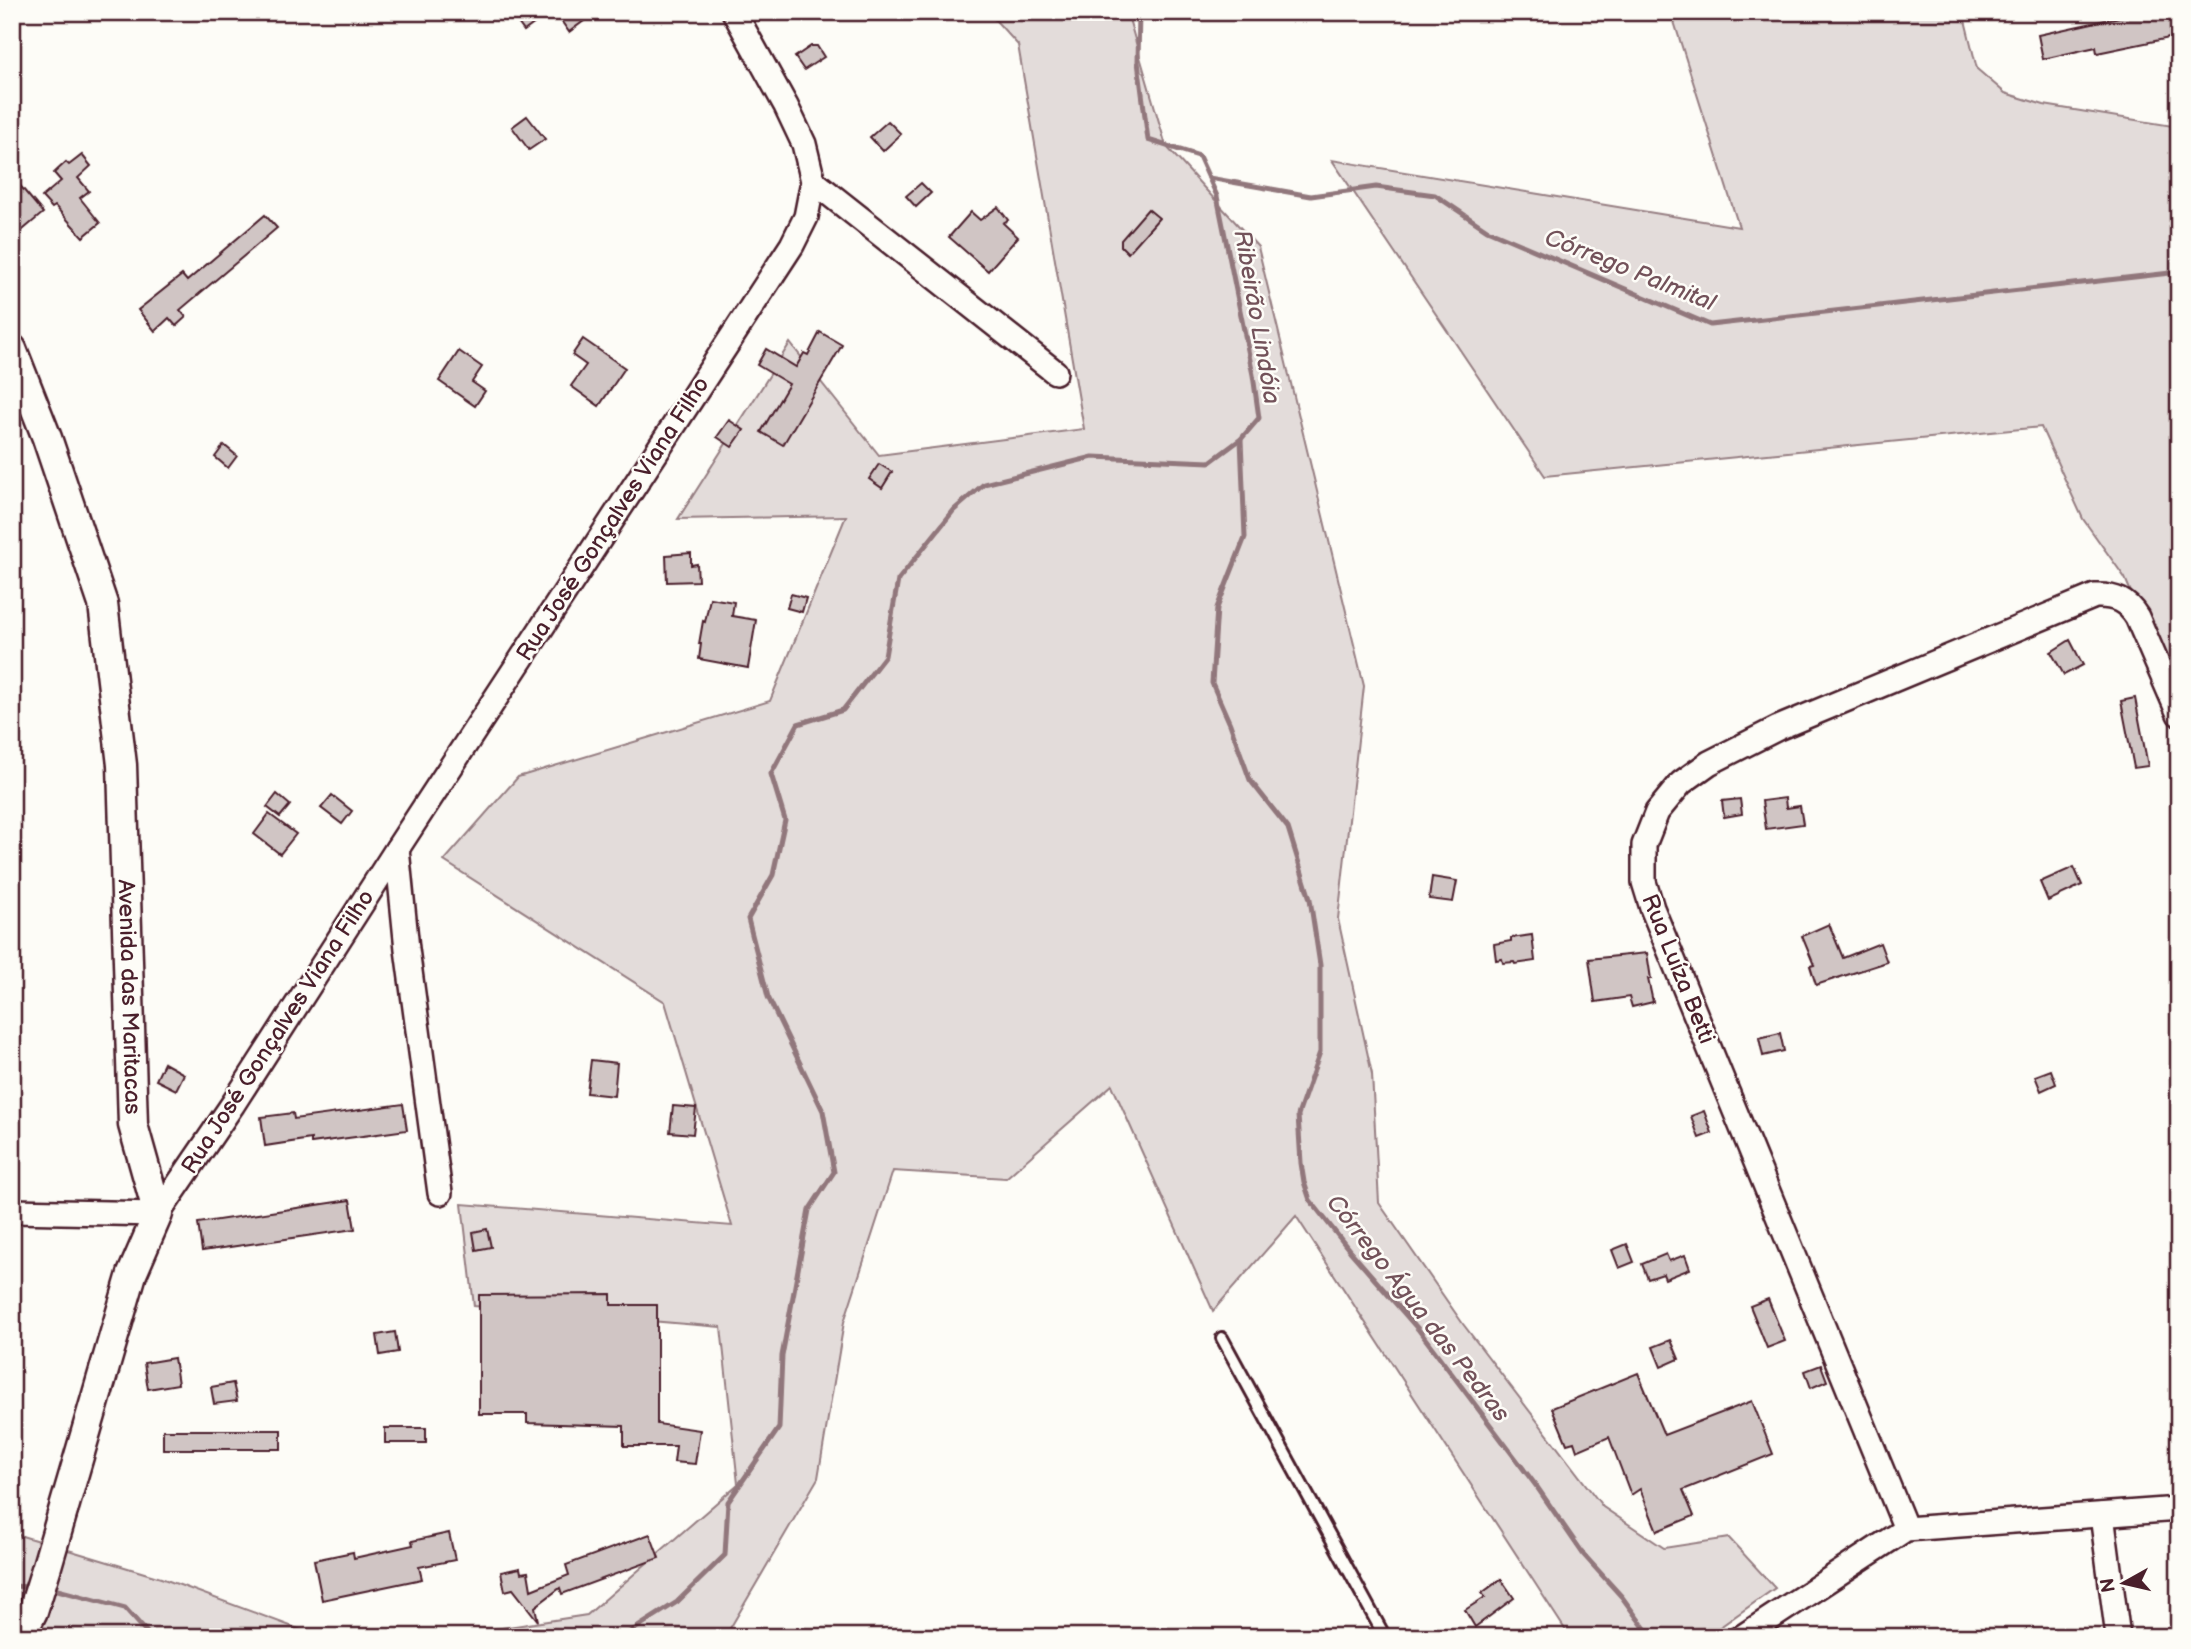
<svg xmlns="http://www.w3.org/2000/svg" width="2191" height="1649" font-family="'Balsamiq Sans',sans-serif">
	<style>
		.green { fill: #e3dcda; stroke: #967e82; stroke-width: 2 }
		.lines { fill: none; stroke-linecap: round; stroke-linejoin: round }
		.stream { stroke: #91777b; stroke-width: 5 }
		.building { fill: #d0c5c4; stroke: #4a1f2b; stroke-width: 2 }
		.service-casing { stroke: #4a1f2b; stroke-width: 16 }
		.minor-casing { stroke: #4a1f2b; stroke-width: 28 }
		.tertiary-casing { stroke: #4a1f2b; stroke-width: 33 }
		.service { stroke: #fdfcf7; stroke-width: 10 }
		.minor { stroke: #fdfcf7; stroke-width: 23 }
		.tertiary { stroke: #fdfcf7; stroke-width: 28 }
		.labels { text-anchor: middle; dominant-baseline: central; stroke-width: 5; stroke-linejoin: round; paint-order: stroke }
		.street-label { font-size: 23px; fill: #4a1f2b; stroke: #fdfcf7 }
		.water-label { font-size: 24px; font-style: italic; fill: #73525a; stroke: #fdfcf7 }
	</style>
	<rect width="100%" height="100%" fill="#fdfcf7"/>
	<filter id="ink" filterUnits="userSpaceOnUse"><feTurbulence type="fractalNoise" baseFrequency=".0143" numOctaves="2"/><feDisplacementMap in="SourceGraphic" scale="14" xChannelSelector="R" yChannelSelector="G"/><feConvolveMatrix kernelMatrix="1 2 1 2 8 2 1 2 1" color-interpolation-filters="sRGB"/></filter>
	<g filter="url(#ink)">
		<g class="green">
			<polygon points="988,12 1127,12 1166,146 1258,247 1364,686 1338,919 1372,1074 1379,1203 1463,1324 1603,1507 1664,1548 1729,1538 1775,1588 1706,1637 1570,1637 1296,1216 1213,1311 1112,1085 1006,1178 893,1171 844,1322 818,1478 725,1637 442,1637 587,1615 738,1484 721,1327 474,1306 462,1204 732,1226 665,1002 444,861 518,777 770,701 846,516 678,519 790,343 879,455 1084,429 1018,45"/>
			<polygon points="1671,12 1963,12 1977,69 2005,93 2044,105 2179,127 2179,705 2125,578 2083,519 2041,427 1545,476 1332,160 1739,227"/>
			<polygon points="12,1533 161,1578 320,1637 12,1637"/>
		</g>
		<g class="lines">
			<g class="stream">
				<polyline points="1209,178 1311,196 1376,187 1435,195 1487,230 1710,325 2179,272"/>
				<polyline points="1241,439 1245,537 1217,608 1212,683 1230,724 1250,780 1288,828 1310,899 1320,965 1320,1052 1298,1115 1301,1163 1304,1182 1310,1200 1350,1251 1418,1329 1537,1487 1584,1555 1622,1597 1651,1637"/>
				<polyline points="12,1586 30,1587"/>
				<polyline points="50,1588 125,1608 151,1637"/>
				<polyline points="622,1637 677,1602 725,1555 728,1502 779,1428 782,1356 809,1210 834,1172 823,1111 768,997 748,919 773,875 785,820 771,774 798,724 843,710 885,656 898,580 954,510 984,484 1093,457 1210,462 1241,439 1259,418 1253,375 1217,196 1199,156 1148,140 1138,62 1139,12"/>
			</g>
		</g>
		<g class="building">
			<polygon points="510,12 550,12 524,31"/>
			<polygon points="555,12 596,12 569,32"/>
			<polygon points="2142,12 2179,12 2179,36 2097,53 2096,47 2043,59 2038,35"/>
			<polygon points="811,46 817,46 824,57 804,70 795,57"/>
			<polygon points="527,116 545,139 529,150 512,127"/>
			<polygon points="888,121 901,134 883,151 870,137"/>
			<polygon points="82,155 91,166 78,178 89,191 80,198 100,223 83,237 55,206 52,208 42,197 61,181 54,173 66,162 69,165"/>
			<polygon points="12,176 43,213 18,234 12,226 12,219 20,212 12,203"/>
			<polygon points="921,183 931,193 916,207 906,196"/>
			<polygon points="998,207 1008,220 1003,223 1018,237 988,271 949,237 971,212 980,220"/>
			<polygon points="1148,209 1159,218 1128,253 1121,246 1121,240"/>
			<polygon points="265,215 277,228 180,310 186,317 176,326 169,318 155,331 138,310 182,275 187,281"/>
			<polygon points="820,332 842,345 783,445 761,432 789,384 757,365 766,349 796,367 804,353 808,355"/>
			<polygon points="583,339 625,368 599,406 571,386 586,365 572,355"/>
			<polygon points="459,351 482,367 472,382 485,391 475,406 439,381"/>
			<polygon points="729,420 744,430 732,447 717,437"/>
			<polygon points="224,445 237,456 228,468 215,457"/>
			<polygon points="879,464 892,472 882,488 869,479"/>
			<polygon points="691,553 691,565 697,564 698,581 667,582 666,555"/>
			<polygon points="791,594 806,598 802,612 787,608"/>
			<polygon points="710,598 734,602 732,616 756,620 748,668 699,659 701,644 699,644 703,621 705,622"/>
			<polygon points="2070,640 2083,665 2064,675 2051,652"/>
			<polygon points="2135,698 2148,766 2134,768 2121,701"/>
			<polygon points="277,794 290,805 280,817 267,807"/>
			<polygon points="332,795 352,811 342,824 321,808"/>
			<polygon points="1785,798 1786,808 1800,806 1803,824 1766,829 1762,801"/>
			<polygon points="1740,799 1742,814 1724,817 1722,801"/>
			<polygon points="269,814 296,834 280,854 254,834"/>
			<polygon points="2074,867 2082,885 2048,901 2040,882"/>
			<polygon points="1432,877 1457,881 1453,902 1429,899"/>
			<polygon points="1829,924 1843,958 1880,943 1887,962 1816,985 1810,966 1814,965 1802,936"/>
			<polygon points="1532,935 1535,961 1515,964 1514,962 1503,963 1502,959 1496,960 1494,944 1511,941 1511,938"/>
			<polygon points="1647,953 1651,979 1648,979 1653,1002 1632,1007 1629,997 1595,1002 1589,959"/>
			<polygon points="1780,1033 1784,1051 1763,1056 1759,1038"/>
			<polygon points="591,1060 617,1063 614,1096 587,1093"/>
			<polygon points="164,1063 184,1074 176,1090 156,1080"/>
			<polygon points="2051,1070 2056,1084 2041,1091 2035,1076"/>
			<polygon points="403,1104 407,1130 311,1143 311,1139 265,1146 261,1117 293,1113 294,1119"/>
			<polygon points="673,1106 696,1108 693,1134 670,1132"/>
			<polygon points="1704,1111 1712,1133 1699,1138 1691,1116"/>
			<polygon points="350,1200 355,1229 202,1251 198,1223"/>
			<polygon points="487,1229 491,1247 476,1250 473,1232"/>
			<polygon points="1627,1244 1634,1262 1619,1268 1612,1250"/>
			<polygon points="1666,1254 1669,1261 1685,1255 1690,1269 1665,1279 1663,1274 1648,1279 1642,1264"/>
			<polygon points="611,1294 611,1305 657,1305 657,1424 700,1430 695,1464 674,1462 676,1446 624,1446 624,1426 527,1423 527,1414 479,1414 479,1295"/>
			<polygon points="1768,1299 1785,1341 1767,1348 1750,1306"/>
			<polygon points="395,1332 398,1352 380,1355 377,1335"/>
			<polygon points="1671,1340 1679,1359 1661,1367 1653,1347"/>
			<polygon points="174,1358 178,1384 148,1389 144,1363"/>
			<polygon points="1821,1365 1827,1381 1811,1388 1805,1371"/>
			<polygon points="1638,1373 1664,1435 1752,1401 1773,1454 1683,1490 1694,1516 1657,1531 1640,1489 1631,1495 1609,1437 1577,1451 1574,1442 1567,1444 1552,1408"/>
			<polygon points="233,1383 237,1401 214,1404 211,1387"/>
			<rect x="385" y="1428" width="41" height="15"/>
			<rect x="163" y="1430" width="118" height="19"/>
			<polygon points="449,1533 455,1560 419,1567 422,1579 322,1600 314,1560 353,1552 354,1558 413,1545 412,1541"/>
			<polygon points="650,1534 659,1558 562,1594 560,1588 535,1607 538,1621 513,1589 505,1591 501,1572 520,1568 521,1573 528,1572 531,1590 569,1575 566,1565"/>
			<polygon points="1501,1579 1514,1598 1475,1627 1465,1610 1485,1597 1482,1593"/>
		</g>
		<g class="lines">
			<g class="service-casing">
				<polyline id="service" points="1222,1338 1385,1637"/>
			</g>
			<g class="minor-casing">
				<g id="minor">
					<polyline points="813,181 1055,372"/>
					<polyline points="397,849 407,949 440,1193"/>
					<polyline points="12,1211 158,1214 233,1104 397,849 792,245 806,217 813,181 804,144 786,106 734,12"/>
					<polyline points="2102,1515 2118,1637"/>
					<path d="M1906 1529 1652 908 1644 882V845L1657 812 1681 783 1709 763 1778 728 2095 596C2115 595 2127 601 2137 617L2179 714"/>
					<polyline points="1742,1637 1906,1529 2179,1509"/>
				</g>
			</g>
			<g class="tertiary-casing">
				<g id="tertiary">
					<path id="s1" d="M12 349 47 438 103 604 122 765 133 1125 158 1214 132 1274 47 1566 33 1611 20 1637"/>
				</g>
			</g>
			<use href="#service" class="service"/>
			<use href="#minor" class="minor"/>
			<use href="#tertiary" class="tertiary"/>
		</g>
	</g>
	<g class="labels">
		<g class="street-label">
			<text transform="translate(613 519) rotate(-57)">Rua José Gonçalves Viana Filho</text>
			<text transform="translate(1678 969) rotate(68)">Rua Luíza Betti</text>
			<text stroke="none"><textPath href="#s1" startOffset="665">Avenida das Maritacas</textPath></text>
			<text transform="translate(278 1032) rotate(-57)">Rua José Gonçalves Viana Filho</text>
		</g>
		<g class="water-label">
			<text transform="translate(1630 270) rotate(22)">Córrego Palmital</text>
			<text transform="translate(1257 317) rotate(80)">Ribeirão Lindóia</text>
			<text transform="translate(1418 1308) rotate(52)">Córrego Água das Pedras</text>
		</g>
	</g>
	<rect width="2191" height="1649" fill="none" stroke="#fdfcf7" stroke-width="42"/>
	<rect x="21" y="21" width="2149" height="1607" fill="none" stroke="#4a1f2b" stroke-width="2.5" filter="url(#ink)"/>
	<g transform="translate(2124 1583) rotate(262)" stroke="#fdfcf7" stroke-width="5" paint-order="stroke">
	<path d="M0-5L12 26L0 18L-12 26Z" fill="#4a1f2b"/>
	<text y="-10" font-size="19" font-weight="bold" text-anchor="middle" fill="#4a1f2b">N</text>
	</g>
</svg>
